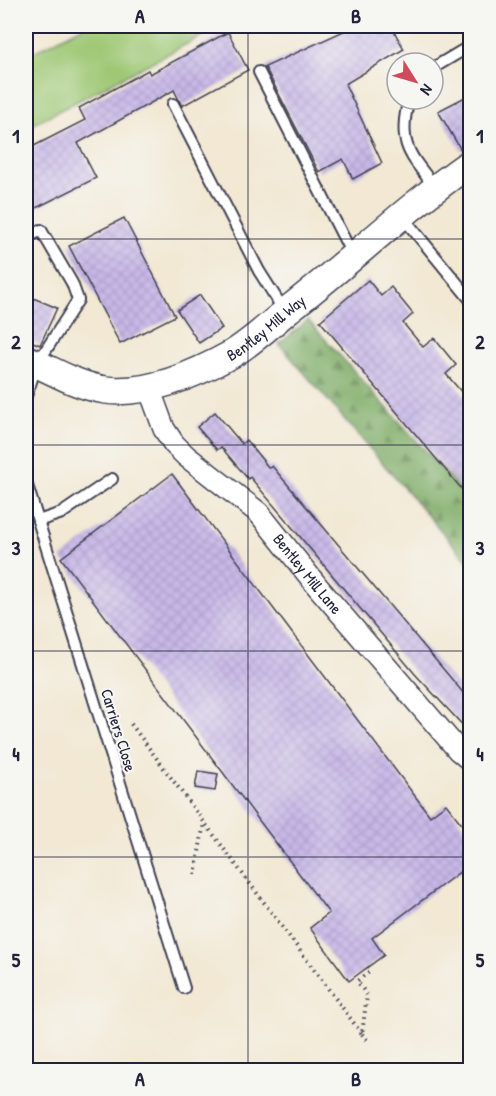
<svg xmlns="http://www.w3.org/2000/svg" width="496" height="1096" font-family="'Patrick Hand',sans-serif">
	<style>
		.forest { fill: url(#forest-firs); stroke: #506750; stroke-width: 1.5 }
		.garden { fill: #9ec875; stroke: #607558; stroke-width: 1.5 }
		.building { fill: url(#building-cross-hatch) }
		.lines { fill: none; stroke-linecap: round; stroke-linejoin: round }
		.service-casing { stroke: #414052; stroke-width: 14 }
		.minor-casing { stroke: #414052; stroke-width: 24 }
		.tertiary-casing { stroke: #414052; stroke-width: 30 }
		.path { stroke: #414052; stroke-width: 4; stroke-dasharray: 1.5 4.5; stroke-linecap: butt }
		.service { stroke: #fff; stroke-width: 10 }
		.minor { stroke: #fff; stroke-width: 21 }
		.tertiary { stroke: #fff; stroke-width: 27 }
		.grid { fill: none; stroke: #22223b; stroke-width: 1.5; stroke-opacity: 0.55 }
		.labels { text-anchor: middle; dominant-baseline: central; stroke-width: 4.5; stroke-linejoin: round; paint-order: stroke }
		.street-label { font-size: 16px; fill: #22223b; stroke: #f6f6f2 }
		.neatline { fill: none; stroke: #22223b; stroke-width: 2 }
		.grid-label { font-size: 20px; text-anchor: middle; font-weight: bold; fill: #22223b }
	</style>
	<defs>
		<pattern id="forest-firs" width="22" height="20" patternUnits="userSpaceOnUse" patternTransform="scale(1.5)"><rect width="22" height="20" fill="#7eac66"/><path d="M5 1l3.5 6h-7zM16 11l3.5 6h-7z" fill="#678c55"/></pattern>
		<pattern id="building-cross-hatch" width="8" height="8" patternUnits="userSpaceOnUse" patternTransform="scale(1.5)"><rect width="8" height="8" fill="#c8b8e8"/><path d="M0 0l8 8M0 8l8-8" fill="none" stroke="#ac9ec8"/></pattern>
	</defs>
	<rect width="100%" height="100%" fill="#f6f6f2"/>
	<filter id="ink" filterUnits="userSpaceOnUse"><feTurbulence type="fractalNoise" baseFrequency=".0167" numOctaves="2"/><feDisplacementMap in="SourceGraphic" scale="12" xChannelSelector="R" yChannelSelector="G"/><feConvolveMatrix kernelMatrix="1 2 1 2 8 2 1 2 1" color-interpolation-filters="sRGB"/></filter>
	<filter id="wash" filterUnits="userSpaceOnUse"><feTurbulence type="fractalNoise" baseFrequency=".008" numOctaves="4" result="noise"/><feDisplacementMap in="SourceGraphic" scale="24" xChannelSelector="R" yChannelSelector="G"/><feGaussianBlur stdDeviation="1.35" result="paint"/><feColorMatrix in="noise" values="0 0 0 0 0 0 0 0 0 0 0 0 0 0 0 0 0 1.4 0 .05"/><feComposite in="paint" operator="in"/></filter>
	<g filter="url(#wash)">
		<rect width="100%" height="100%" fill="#f2e8d3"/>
		<polygon class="forest" points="308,320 470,500 470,564 279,344"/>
		<polygon class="garden" points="84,26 221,26 26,128 26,56"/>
		<g id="blocks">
			<g class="building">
				<polygon points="341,26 391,26 404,49 345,84 382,163 353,179 343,159 319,172 265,67 344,31"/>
				<polygon points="228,32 248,70 182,106 174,90 78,143 96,178 26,213 26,150 85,120 79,108 148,70 150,74"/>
				<polygon points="471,94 471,148 461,150 438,111"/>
				<polygon points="124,218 175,316 120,344 69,246"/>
				<polygon points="368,280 381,296 391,287 413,314 403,323 423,347 434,338 456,365 446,374 471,403 471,500 320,321"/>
				<polygon points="26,295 57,308 40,345 26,339"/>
				<polygon points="200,295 222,328 199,343 177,310"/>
				<polygon points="215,412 242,444 246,440 269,468 272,466 471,702 471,734 415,674 250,477 248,479 221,447 217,450 197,427"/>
				<polygon points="172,474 430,816 446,804 471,836 471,883 461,871 372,938 384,955 349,981 310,928 329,913 61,558"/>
				<polygon points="198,771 218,774 215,791 195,788"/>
			</g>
		</g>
	</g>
	<g filter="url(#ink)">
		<use href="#blocks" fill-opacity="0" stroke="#414052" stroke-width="1.5"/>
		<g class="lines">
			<g class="service-casing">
				<g id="service">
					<polyline points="433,68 470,46"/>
					<polyline points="259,72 353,256"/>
					<path d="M409 99C397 143 409 154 435 187"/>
					<polyline points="173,104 259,271 285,312"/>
					<polyline points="402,216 470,299"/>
					<polyline points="26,238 41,230 72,283 78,300 37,364 26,396"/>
					<polyline points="26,482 184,988"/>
					<polyline points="38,521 62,513 112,479"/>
				</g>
			</g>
			<g class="minor-casing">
				<g id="minor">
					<path id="s1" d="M149 388 164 429 174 444 186 456 259 513 318 587 458 750 470 760"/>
				</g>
			</g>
			<g class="tertiary-casing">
				<g id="tertiary">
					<path id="s2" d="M26 359C53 370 76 386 106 390 148 395 196 374 232 354 252 342 271 324 289 309 351 261 407 207 470 163"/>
				</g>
			</g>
			<g class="path">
				<polyline points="131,724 362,1034 367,995 357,981 369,972 366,968"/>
				<polyline points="195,875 204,823"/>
				<polyline points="362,1034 370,1043"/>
			</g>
			<use href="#service" class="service"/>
			<use href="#minor" class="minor"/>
			<use href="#tertiary" class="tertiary"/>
		</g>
	</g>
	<path class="grid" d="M248 26V1070M26 239H470M26 445H470M26 651H470M26 857H470"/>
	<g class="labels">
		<g class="street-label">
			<text stroke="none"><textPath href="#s2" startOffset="262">Bentley Mill Way</textPath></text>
			<text stroke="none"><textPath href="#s1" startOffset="249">Bentley Mill Lane</textPath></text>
			<text transform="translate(119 730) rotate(73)">Carriers Close</text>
		</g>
	</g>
	<rect width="496" height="1096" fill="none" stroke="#f6f6f2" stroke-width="66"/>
	<g transform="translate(415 81) rotate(127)"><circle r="28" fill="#f6f6f2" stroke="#a1a1a9" stroke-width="1.5"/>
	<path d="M0-4.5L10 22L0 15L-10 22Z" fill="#d1495b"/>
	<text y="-9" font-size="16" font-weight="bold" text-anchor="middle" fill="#22223b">N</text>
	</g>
	<rect x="33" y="33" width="430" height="1030" class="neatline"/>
	<g class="grid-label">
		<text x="140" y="23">A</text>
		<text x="356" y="23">B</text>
		<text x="16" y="143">1</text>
		<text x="480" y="143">1</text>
		<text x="16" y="349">2</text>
		<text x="480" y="349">2</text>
		<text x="16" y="555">3</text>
		<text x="480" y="555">3</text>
		<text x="16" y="761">4</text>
		<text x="480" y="761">4</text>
		<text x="16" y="967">5</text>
		<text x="480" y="967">5</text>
		<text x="140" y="1086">A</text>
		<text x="356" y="1086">B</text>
	</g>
</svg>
